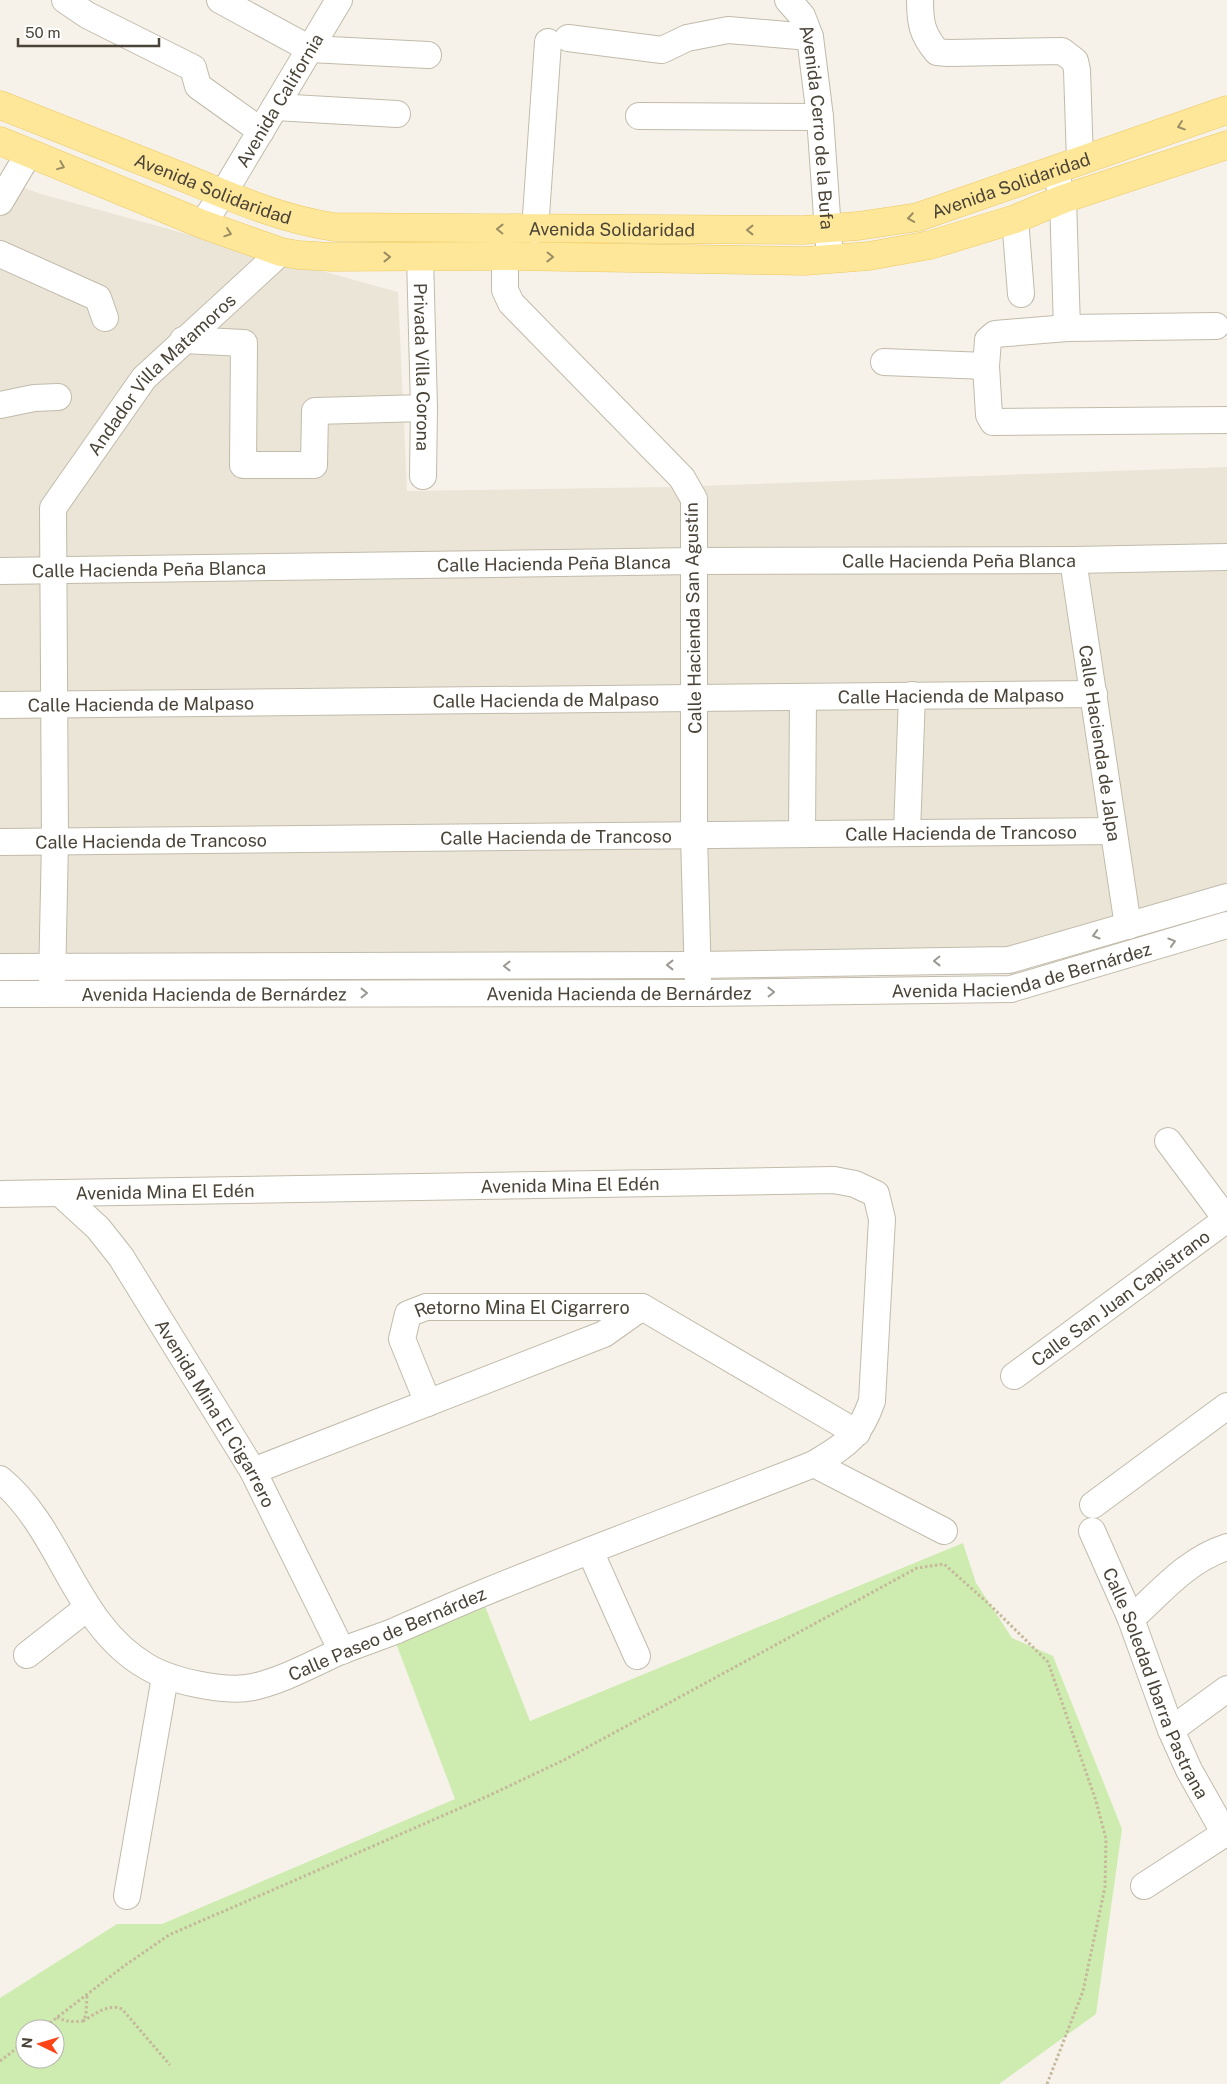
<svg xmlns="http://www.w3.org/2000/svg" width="1227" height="2084" font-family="'Public Sans',sans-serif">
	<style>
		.residential { fill: #eae5d7 }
		.green { fill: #ceecb0; fill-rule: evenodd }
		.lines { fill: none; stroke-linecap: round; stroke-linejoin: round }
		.minor-casing { stroke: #c2bbab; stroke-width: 28 }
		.major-casing { stroke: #ecc961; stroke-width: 29 }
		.path { stroke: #c5b89b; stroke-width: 3; stroke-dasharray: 2.5 2.5; stroke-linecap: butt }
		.minor { stroke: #fff; stroke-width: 26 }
		.major { stroke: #ffe799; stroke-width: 28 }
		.oneway { stroke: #9b8d63 }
		.oneway2 { stroke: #9b9891 }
		.labels { text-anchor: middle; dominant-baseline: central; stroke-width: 4; stroke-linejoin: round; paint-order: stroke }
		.street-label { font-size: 18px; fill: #4a4337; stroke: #fff }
	</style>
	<rect width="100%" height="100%" fill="#f6f2e9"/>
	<polygon class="residential" points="0,179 41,194 398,292 407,491 671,487 1227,467 1227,885 1000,949 0,956"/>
	<path class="green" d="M963 1543 976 1583 1012 1638 1053 1656 1122 1829 1096 2014 999 2084H0V1998L117 1924H162L455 1799 394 1638 483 1601 530 1721ZM25 2029H55V2059H25Z"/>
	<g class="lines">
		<g class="minor-casing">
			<g id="minor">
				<polyline points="65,0 87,15 193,68 198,86 261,131"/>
				<polyline points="220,0 310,49 428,55"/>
				<path id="s1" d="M788 0 802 16 810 37 820 117 830 259"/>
				<path d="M920 0C920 23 922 34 937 52L948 53 1062 51 1075 61 1077 70 1080 161"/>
				<polyline points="568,38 662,50 687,38 728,30 810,37"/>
				<polyline points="275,107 397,114"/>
				<polyline points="639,116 820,117"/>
				<polyline points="1055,171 1063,199 1067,328"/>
				<polyline points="0,202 29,153"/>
				<polyline points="1015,219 1021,294"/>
				<path id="s2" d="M202 224 223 194 339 0"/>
				<polyline points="535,230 548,42"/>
				<polyline points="0,254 98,298 105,318"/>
				<polyline points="505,256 505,290 511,303 682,478 694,499 694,835 698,982"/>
				<path id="s3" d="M420 257 424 408 423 476"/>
				<polyline points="1216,326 1067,328 995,334 988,340 986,366 989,415 993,422 1227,420"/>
				<polyline points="183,340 244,343 243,465 314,465 315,411 424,408"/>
				<polyline points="884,362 986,366"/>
				<polyline points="0,405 34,398 58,397"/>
				<path id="s4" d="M1073 560 1128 926"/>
				<path id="s5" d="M0 571 695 561 1073 560 1227 557"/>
				<path id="s6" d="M0 705 1094 694"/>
				<polyline points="907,832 912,695"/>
				<polyline points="802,834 803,697"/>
				<path id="s7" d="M0 842 1113 831"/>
				<polyline points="0,967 697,965 1009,960 1227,897"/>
				<path id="s8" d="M52 983 55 841 53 508 144 378 281 252"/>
				<path id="s9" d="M0 994 699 993 1011 989 1227 925"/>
				<polyline points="1168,1141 1227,1220"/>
				<path id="s10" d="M0 1194 834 1180 855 1184 876 1194 882 1219 872 1401C859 1438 847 1444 814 1464 704 1507 593 1548 483 1593 454 1605 425 1618 395 1631 377 1638 359 1644 341 1651 312 1664 284 1680 253 1687 225 1693 170 1681 146 1666 74 1624 62 1530 0 1479"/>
				<path id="s11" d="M61 1194 98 1228 121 1257 253 1471 342 1651"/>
				<path id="s12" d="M1014 1376 1227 1219"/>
				<path id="s13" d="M428 1403 402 1339 408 1314 426 1307H642L857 1433"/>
				<polyline points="814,1464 944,1531"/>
				<polyline points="253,1471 604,1334 642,1307"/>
				<polyline points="1093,1505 1227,1406"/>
				<path id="s14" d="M1092 1531 1131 1619 1171 1730 1189 1770 1225 1834"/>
				<polyline points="590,1551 637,1656"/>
				<path d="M1131 1619C1162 1591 1187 1560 1227 1547"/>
				<polyline points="27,1655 87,1608"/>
				<polyline points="1171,1730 1227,1689"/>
				<polyline points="1144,1886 1227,1832"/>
				<polyline points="127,1896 165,1677"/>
			</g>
		</g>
		<g class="major-casing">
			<g id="major">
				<path id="s15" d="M0 105C60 129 120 152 180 176 231 197 280 219 334 227L803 230 858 226 918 217 1227 110"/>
				<polyline points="0,141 202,224 281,252 299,255 332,257 505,256 805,261 869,256 930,245 1015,219 1063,199 1227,145"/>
			</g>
		</g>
		<g class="path">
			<path d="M57 2017C66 2022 73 2022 83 2021L86 2015 87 1995"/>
			<path d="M83 2021C95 2014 109 2003 122 2009L170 2065"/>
			<polyline points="42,2029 124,1966 169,1935 488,1796 564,1760 917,1568 944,1564 989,1604 1048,1662 1096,1801 1106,1839 1105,1887 1083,1991 1047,2084"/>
			<polyline points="0,2061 25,2042"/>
		</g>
		<use href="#minor" class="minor"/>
		<use href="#major" class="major"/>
	</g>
	<defs><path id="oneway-chevron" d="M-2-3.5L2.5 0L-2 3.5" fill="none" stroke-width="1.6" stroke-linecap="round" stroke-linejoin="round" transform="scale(1.25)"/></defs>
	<g class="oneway">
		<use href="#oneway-chevron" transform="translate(1181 126) rotate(161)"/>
		<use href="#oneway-chevron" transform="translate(61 166) rotate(22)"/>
		<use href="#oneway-chevron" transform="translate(911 218) rotate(171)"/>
		<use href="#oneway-chevron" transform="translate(500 229) rotate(-179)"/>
		<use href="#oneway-chevron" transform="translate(750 230) rotate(-180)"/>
		<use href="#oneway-chevron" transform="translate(228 233) rotate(19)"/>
		<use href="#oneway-chevron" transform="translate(387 257)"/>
		<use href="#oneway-chevron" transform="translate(550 257) rotate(1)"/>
	</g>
	<g class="oneway2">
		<use href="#oneway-chevron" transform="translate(1096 935) rotate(164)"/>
		<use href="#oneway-chevron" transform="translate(1172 942) rotate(-17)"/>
		<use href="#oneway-chevron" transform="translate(937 961) rotate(179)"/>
		<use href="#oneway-chevron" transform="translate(670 965) rotate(180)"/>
		<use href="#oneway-chevron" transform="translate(507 966) rotate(180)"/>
		<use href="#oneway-chevron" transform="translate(771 992) rotate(-1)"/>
		<use href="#oneway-chevron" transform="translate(364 993)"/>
	</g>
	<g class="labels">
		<g class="street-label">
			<text stroke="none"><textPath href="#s2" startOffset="146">Avenida California</textPath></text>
			<text stroke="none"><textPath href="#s1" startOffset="134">Avenida Cerro de la Bufa</textPath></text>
			<text stroke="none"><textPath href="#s15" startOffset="1039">Avenida Solidaridad</textPath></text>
			<text stroke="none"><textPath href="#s15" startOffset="229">Avenida Solidaridad</textPath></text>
			<text stroke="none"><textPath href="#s15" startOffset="634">Avenida Solidaridad</textPath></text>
			<text stroke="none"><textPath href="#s3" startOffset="110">Privada Villa Corona</textPath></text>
			<text stroke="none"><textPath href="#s8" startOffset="648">Andador Villa Matamoros</textPath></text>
			<text stroke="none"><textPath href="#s5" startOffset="959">Calle Hacienda Peña Blanca</textPath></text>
			<text stroke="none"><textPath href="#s5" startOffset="554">Calle Hacienda Peña Blanca</textPath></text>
			<text stroke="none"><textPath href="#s5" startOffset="149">Calle Hacienda Peña Blanca</textPath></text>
			<text transform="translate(693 618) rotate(-91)">Calle Hacienda San Agustín</text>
			<text stroke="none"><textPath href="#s6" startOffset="951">Calle Hacienda de Malpaso</textPath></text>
			<text stroke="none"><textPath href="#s6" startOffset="546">Calle Hacienda de Malpaso</textPath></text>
			<text stroke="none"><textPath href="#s6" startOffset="141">Calle Hacienda de Malpaso</textPath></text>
			<text stroke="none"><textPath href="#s4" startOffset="185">Calle Hacienda de Jalpa</textPath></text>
			<text stroke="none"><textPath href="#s7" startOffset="961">Calle Hacienda de Trancoso</textPath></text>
			<text stroke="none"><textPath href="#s7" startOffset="556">Calle Hacienda de Trancoso</textPath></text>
			<text stroke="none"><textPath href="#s7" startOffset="151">Calle Hacienda de Trancoso</textPath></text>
			<text stroke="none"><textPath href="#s9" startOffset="1024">Avenida Hacienda de Bernárdez</textPath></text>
			<text stroke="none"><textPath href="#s9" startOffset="619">Avenida Hacienda de Bernárdez</textPath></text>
			<text stroke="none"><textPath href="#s9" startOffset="214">Avenida Hacienda de Bernárdez</textPath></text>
			<text stroke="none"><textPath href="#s10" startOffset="570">Avenida Mina El Edén</textPath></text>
			<text stroke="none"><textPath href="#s10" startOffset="165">Avenida Mina El Edén</textPath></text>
			<text stroke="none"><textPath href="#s12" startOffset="132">Calle San Juan Capistrano</textPath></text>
			<text stroke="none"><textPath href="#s13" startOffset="210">Retorno Mina El Cigarrero</textPath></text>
			<text stroke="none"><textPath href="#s11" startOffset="270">Avenida Mina El Cigarrero</textPath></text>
			<text transform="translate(387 1634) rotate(-23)">Calle Paseo de Bernárdez</text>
			<text stroke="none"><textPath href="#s14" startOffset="165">Calle Soledad Ibarra Pastrana</textPath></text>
		</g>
	</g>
	<g transform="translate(40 2044) rotate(275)"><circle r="24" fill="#ffffff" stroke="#b7b4af"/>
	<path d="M0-4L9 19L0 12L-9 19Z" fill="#ff4517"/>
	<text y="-8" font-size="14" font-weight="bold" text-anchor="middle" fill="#4a4337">N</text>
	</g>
	<path d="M18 38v8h141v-8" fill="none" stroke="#4a4337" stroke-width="2.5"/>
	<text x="25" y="38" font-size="15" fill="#4a4337" stroke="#ffffff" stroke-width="4" paint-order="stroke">50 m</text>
</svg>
